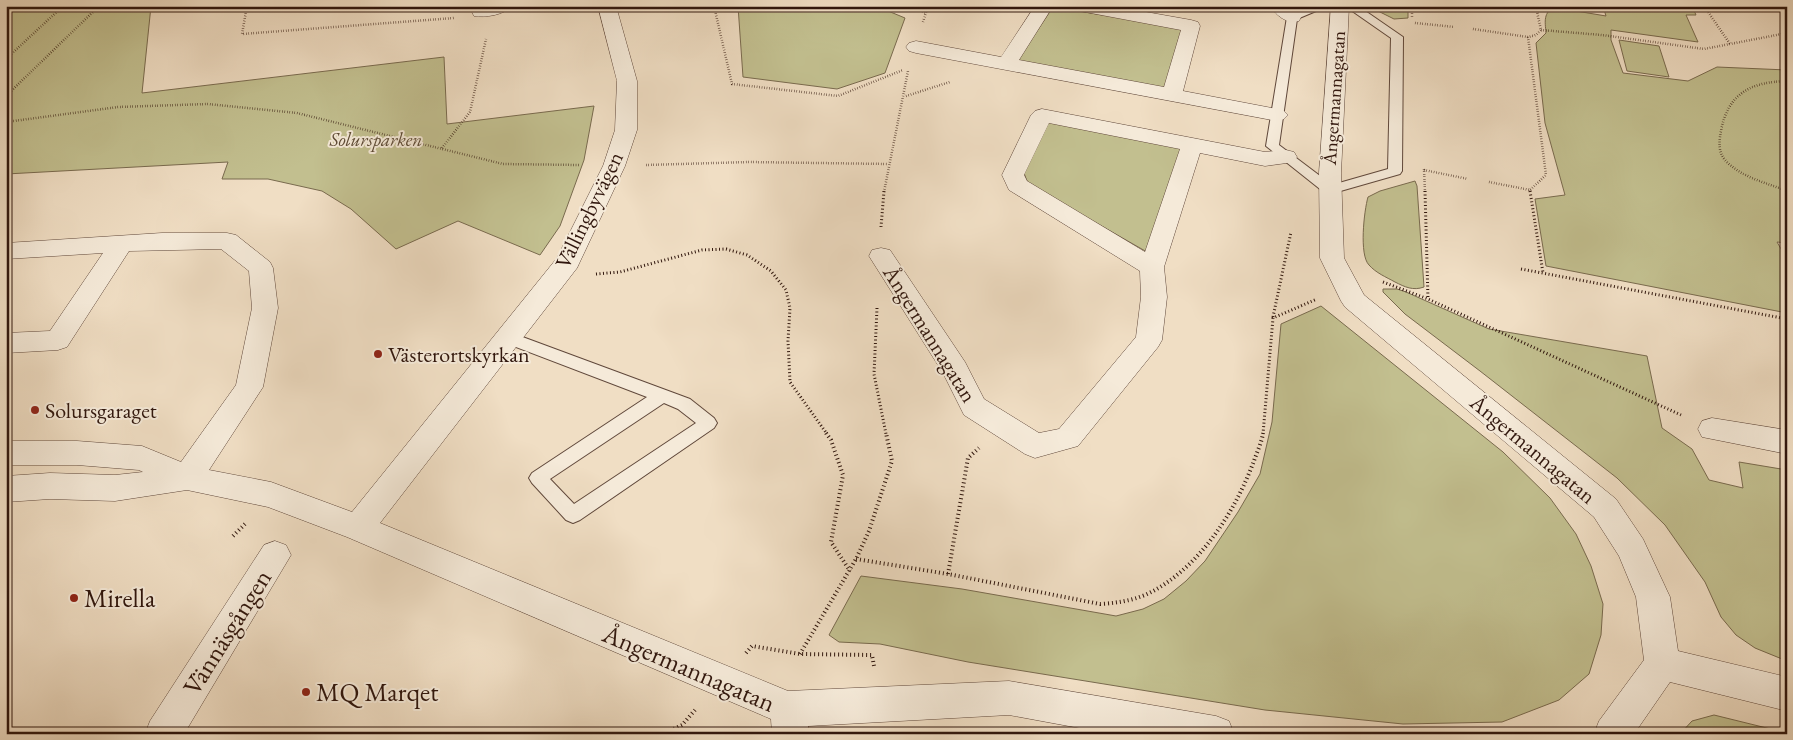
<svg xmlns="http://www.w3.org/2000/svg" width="1793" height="740" font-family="'EB Garamond',serif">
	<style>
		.green { fill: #c2bf8f; stroke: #796a4e }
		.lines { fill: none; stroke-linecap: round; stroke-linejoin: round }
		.lane-casing { stroke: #60483b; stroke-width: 2 }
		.street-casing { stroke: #60483b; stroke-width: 1 }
		.path-far2 { stroke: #30160d; stroke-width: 2.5; stroke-dasharray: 0.5 2; stroke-linecap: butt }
		.path-far1 { stroke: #30160d; stroke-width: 3; stroke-dasharray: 1 2.5; stroke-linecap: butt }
		.path { stroke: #30160d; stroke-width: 4; stroke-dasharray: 1 3; stroke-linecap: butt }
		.lane { fill: #f5ead9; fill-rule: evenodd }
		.street { fill: #f5ead9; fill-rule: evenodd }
		.poi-dot { fill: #8f2418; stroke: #f5ead9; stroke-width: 2 }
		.labels { text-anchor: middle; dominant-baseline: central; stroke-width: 4; stroke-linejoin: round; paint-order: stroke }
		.far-street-label { font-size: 19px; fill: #30160d; stroke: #f5ead9 }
		.far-park-label { font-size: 19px; font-style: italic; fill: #5c4934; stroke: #f5ead9 }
		.street-label { font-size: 22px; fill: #30160d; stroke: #f5ead9 }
		.poi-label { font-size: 22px; fill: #30160d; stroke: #f5ead9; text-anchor: start }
		.near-poi-label { font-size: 26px; fill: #30160d; stroke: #f5ead9; text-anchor: start }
		.near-street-label { font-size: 26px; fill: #30160d; stroke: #f5ead9 }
	</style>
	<rect width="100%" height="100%" fill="#f0dec4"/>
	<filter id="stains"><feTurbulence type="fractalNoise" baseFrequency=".004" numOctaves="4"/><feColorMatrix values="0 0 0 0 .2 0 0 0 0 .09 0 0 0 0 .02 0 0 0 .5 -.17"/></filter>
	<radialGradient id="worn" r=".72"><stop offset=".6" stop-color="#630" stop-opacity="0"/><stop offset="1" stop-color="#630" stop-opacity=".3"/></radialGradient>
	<g class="green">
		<polygon points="6,6 151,6 142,93 444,57 447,124 594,106 584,160 560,226 540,255 458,221 396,249 351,209 322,191 268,179 222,179 228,162 6,174"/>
		<polygon points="738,6 876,6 905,18 885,73 837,89 743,77"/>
		<polygon points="1368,6 1408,6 1408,18 1394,19"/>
		<path d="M1555 6H1574L1576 11 1606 16 1603 6H1692L1696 15H1686L1698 42 1611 30V40L1623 73 1688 81 1717 67 1787 70V243L1777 242 1787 259V313L1546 266 1535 199 1565 195 1545 123 1536 43 1546 33C1545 21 1543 13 1555 6Z"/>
		<polygon points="1053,7 1184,28 1164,88 1017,61"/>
		<polygon points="1619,40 1659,46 1669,77 1627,71"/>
		<polygon points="1048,121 1181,148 1147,252 1028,184 1024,173"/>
		<path d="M1415 181 1417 186 1424 287C1413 291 1405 287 1395 282 1386 277 1376 273 1369 265 1359 255 1364 211 1368 197L1380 191Z"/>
		<polygon points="1383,289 1397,289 1406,292 1489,329 1647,356 1662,428 1692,449 1709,480 1743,488 1739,462 1787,470 1787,661 1755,648 1736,635 1721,617 1705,582 1665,525 1617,478 1480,371 1405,314 1383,292"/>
		<polygon points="1321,306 1503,452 1550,498 1576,534 1591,566 1603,604 1601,635 1589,674 1559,700 1502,722 1403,724 1265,710 968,662 880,644 839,642 829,635 861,576 962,589 1116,616 1143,609 1164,599 1186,581 1205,561 1238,512 1260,474 1272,422 1281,324"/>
		<polygon points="1714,715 1787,733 1787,734 1680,734 1692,721"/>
	</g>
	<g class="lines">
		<g class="lane-casing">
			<g id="lane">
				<polygon points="1312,6 1328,6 1297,19 1279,145 1332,185 1388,169 1391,38 1345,6 1358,6 1403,37 1402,171 1400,174 1330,194 1325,193 1266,146 1287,17 1288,15"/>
				<path d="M509 332 690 399 714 418 717 423 714 428 580 520 573 523 566 520 532 483 529 478 532 473 647 397 503 342 501 338 503 334ZM664 403 678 409 696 423 574 504 550 479Z"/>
			</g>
		</g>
		<g class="street-casing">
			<g id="street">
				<path d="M481 6H511C505 15 484 18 474 16L472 12 474 8Z"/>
				<polygon points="598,6 616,6 637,81 637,130 625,166 577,268 380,523 788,691 1009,681 1216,716 1229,721 1234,734 1112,734 1009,715 808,726 808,734 772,734 771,719 347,537 268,507 187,490 115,501 50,499 6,502 6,476 50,473 115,475 143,472 139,470 77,465 6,465 6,441 77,441 142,446 181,462 236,385 252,308 249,271 221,249 129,251 67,347 58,350 6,353 6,333 50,331 103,253 6,259 6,243 162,233 227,233 236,235 270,262 273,268 278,308 263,387 209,470 271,482 352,512 557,258 603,166 615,130 617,81"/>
				<polygon points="1035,6 1053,6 1019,60 1164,87 1181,30 1080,11 1074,10 1071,6 1112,6 1191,20 1198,22 1200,26 1183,91 1277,109 1284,111 1288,115 1284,119 1277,121 916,53 909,51 906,47 909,43 916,41 1001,57"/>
				<path d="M1270 6H1290L1301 17 1299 21C1286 24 1277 16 1270 6Z"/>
				<polygon points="1331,6 1349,6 1341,173 1344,258 1364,295 1616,499 1643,539 1670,597 1678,651 1787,677 1787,711 1670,682 1634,734 1594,734 1599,721 1644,660 1636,597 1619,556 1594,517 1345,307 1341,301 1320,258 1319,173"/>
				<path d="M1042 109 1265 152 1286 150 1294 152 1297 157 1294 162 1265 166 1200 153 1164 267 1167 297 1162 340 1158 347 1078 446 1035 458 1025 454 964 415 943 373 869 256 872 250 881 248 890 250 965 362 984 399 1039 433 1059 429 1136 337 1141 297 1140 271 1009 190 1002 175 1031 115 1035 111ZM1049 123 1180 149 1145 252 1027 181 1024 175Z"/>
				<polygon points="1712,418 1787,430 1787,454 1702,437 1698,429 1702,421"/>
				<polygon points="275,541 286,545 291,555 184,734 145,734 150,721 264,545"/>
			</g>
		</g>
		<g class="path-far2">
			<polyline points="247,6 242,34 454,18"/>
			<polyline points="714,6 732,84 838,96 903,70"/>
			<polyline points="911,6 926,13"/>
			<polyline points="1412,6 1412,18"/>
			<polyline points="1704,6 1730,44"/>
			<polyline points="923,22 928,6"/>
			<polyline points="1415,23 1454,27"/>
			<polyline points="1473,29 1528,37 1536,35 1541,30 1537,12 1546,6"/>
			<polyline points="1541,30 1602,35 1704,49 1787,33"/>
			<polyline points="1528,37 1546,175 1530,190"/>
			<polyline points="6,59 63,6"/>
			<path d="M1787 81C1751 82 1728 93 1721 131 1719 141 1718 152 1725 160 1740 177 1767 183 1787 191"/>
			<polyline points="6,96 99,6"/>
			<polyline points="906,96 950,82"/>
			<polyline points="6,122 118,107 207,104 297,113 503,164 580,165"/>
			<polyline points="442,148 470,112 486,39"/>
			<polyline points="646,165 749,162 888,164"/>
			<polyline points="1424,169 1425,192"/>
			<polyline points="1424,170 1468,179"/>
			<polyline points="1489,182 1530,190 1530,192"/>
			<polyline points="884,192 908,71"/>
		</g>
		<g class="path-far1">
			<polyline points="1425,191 1428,299"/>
			<polyline points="1530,191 1543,273"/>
			<polyline points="881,227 884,191"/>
			<polyline points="1521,269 1787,319"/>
			<polyline points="596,274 620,272 702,250 726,249 747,255 771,271 786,290 790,308 788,341 790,382 827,434"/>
			<polyline points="1383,282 1428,299 1681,415"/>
			<polyline points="877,308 874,374 886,434"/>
			<polyline points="1273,317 1291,232"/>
			<polyline points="1263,434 1273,318 1317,299"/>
		</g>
		<g class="path">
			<polyline points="826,433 831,440 843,475 831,542 850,571"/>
			<polyline points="233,536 245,524"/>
			<path d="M856 559 948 574 1100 604C1116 603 1130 601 1145 595 1198 571 1236 511 1255 458 1258 450 1262 441 1263 433"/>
			<polyline points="948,574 968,458 979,448"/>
			<polyline points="746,653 752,646 800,654 872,655 874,666"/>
			<polyline points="800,654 856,559 869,531 892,461 886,433"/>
			<polyline points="663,734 682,725 695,710"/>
		</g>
		<use href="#lane" class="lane"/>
		<use href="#street" class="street"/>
	</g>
	<g class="poi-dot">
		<circle cx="378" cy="354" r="5"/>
		<circle cx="35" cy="410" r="5"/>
		<circle cx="74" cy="598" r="5"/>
		<circle cx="306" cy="692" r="5"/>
	</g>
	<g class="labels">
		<g class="far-street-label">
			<text transform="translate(1334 98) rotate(-86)">Ångermannagatan</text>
		</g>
		<g class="far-park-label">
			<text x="376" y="139">Solursparken</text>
		</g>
		<g class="street-label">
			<text transform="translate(589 210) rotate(-64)">Vällingbyvägen</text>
			<text transform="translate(930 334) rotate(58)">Ångermannagatan</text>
			<text transform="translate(1533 449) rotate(40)">Ångermannagatan</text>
		</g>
		<g class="poi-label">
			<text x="388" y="354">Västerortskyrkan</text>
			<text x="45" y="410">Solursgaraget</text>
		</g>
		<g class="near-poi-label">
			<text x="84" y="598">Mirella</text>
			<text x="316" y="692">MQ Marqet</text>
		</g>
		<g class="near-street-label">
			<text transform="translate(227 632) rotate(-58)">Vännäsgången</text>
			<text transform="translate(689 668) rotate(23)">Ångermannagatan</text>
		</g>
	</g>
	<rect width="1793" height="740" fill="none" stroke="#f0dec4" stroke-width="25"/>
	<rect x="8" y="8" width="1778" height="725" fill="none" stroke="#30160d" stroke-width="2.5"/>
	<rect x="12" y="12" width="1768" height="715" fill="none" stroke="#30160d"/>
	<rect width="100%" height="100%" filter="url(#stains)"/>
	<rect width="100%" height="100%" fill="url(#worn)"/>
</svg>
